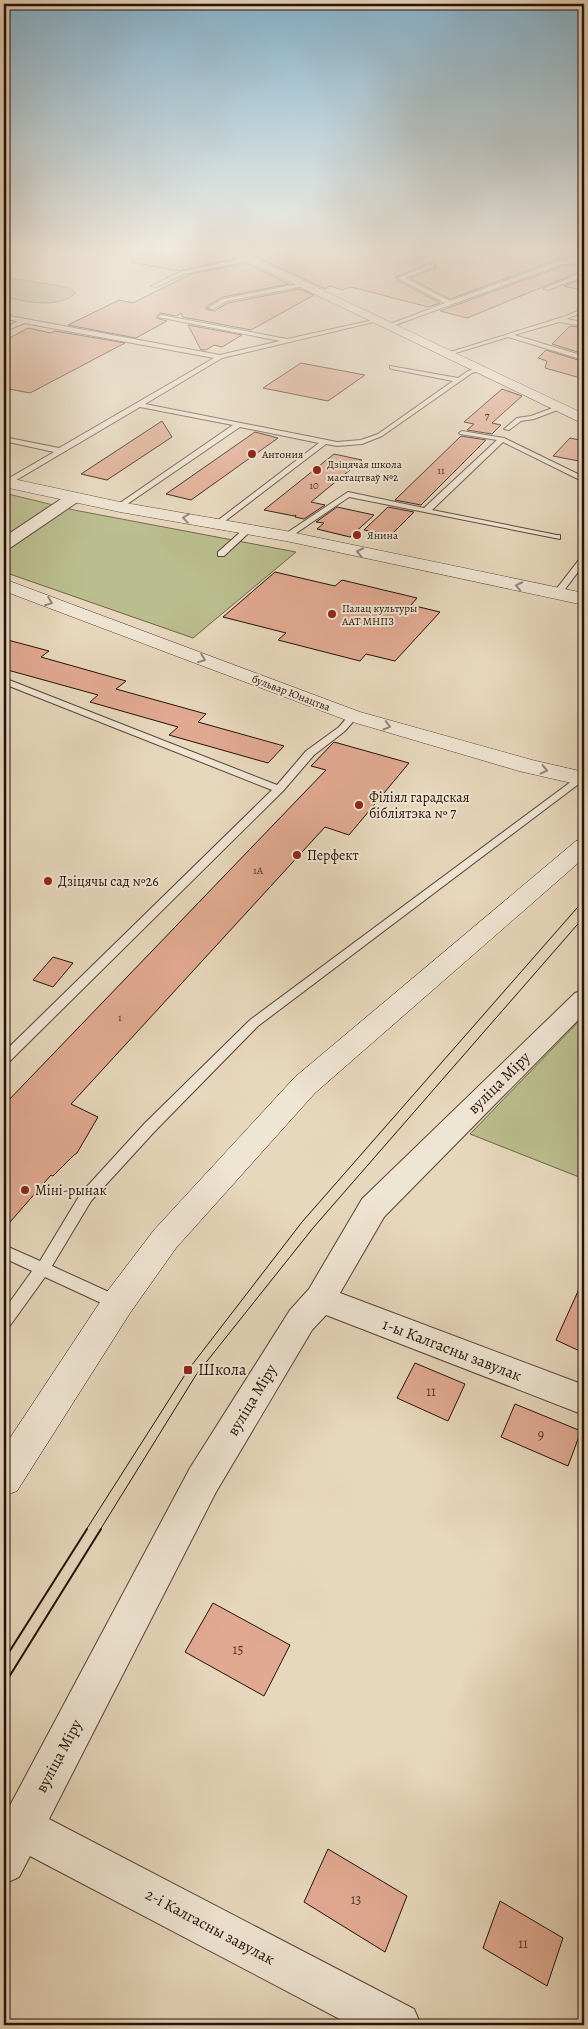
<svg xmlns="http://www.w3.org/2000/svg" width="588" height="2029" font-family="Alegreya,serif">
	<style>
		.green { fill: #babd8d; stroke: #6f664b }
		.building { fill: #e1a991; stroke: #241009 }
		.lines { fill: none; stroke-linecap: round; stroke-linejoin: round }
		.service-casing { stroke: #554236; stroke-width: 2 }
		.minor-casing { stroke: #554236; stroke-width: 2 }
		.tertiary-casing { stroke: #554236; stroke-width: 1 }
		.secondary-casing { stroke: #241009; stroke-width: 1 }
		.service { fill: #efe5d3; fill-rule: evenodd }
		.minor { fill: #efe5d3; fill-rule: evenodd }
		.tertiary { fill: #efe5d3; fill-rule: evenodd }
		.secondary { fill: #efe5d3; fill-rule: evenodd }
		.tram-far1 { stroke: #241009; stroke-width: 1 }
		.tram { stroke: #241009; stroke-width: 2 }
		.oneway { stroke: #948578 }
		.poi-dot { fill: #8f2418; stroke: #efe5d3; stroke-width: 2 }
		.labels { text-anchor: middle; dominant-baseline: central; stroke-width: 4; stroke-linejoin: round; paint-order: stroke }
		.number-label { font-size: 11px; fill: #53362b }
		.far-poi-label { font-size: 11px; fill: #241009; stroke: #efe5d3; text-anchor: start }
		.far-street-label { font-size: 11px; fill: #241009; stroke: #efe5d3 }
		.poi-label { font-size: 14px; fill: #241009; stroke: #efe5d3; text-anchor: start }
		.near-number-label { font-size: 14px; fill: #53362b }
		.near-street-label { font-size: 16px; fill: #241009; stroke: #efe5d3 }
		.near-poi-label { font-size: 16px; fill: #241009; stroke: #efe5d3; text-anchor: start }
	</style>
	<rect width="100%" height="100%" fill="#e7d7bc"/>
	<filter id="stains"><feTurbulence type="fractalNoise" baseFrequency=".004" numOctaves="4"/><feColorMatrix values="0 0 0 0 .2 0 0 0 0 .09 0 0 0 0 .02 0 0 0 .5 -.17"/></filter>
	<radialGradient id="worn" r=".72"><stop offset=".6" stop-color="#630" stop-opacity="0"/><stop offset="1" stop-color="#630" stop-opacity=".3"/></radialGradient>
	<g class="green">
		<path d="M4 277 67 287 76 293C57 310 26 301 4 297Z"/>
		<polygon points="4,493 74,510 296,552 193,638 4,572"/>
		<polygon points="584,1016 584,1179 470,1134"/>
	</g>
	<g class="building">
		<polygon points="132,252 226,252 236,258 179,271 131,262"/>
		<polygon points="246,252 584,252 584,256 558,259 450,299 410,278 436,268 435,264 429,263 396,277 397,280 440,303 428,307 351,287 342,290 330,286 325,289"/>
		<polygon points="246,263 289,284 223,297 207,306 206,309 214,311 228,303 300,289 314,295 251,330 183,317 181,313 176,316 160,313 156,318 167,321 136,338 68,325 119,300 133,303 191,274"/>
		<polygon points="584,264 584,270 467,318 440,311 562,266"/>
		<polygon points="584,278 584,291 564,286"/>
		<polygon points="188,325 242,335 222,347 214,345 206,350 201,350"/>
		<polygon points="570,326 584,328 584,354 552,344"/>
		<polygon points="28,328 51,333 55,331 125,343 30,393 4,388 4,341"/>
		<polygon points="546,350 584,362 584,379 545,368 547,361 538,358"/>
		<polygon points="301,363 365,375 328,401 263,388"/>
		<polygon points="502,389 522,396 492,423 501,425 492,434 467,430 474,424 464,422"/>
		<polygon points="162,421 172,437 107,480 81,474"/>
		<polygon points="255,432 278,438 191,500 166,494"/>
		<polygon points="461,436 486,440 421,505 395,500"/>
		<polygon points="570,438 584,441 584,462 553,456"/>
		<polygon points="334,454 362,460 311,502 325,505 304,519 295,517 296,515 294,516 264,510"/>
		<polygon points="337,507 374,515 350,537 317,529 324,523 316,522"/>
		<polygon points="388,507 414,512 391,535 364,530"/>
		<polygon points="275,572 335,586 342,580 417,598 411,605 440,612 395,661 366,654 360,661 278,640 286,633 223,617"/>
		<polygon points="4,639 49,651 41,657 126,681 116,689 206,714 198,722 284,746 268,763 169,735 178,727 90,702 98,695 4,669"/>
		<polygon points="334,742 409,763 349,835 325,827 71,1104 98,1117 77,1153 74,1155 53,1176 51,1175 4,1229 4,1105 326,770 311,766"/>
		<polygon points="53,957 73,963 53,987 33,980"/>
		<polygon points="584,1278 584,1353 556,1340"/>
		<polygon points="415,1363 465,1384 448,1421 397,1398"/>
		<polygon points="515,1404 581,1431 568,1466 501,1437"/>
		<polygon points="213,1603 290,1645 264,1696 185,1652"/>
		<polygon points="328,1849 407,1896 385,1952 304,1902"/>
		<polygon points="500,1901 563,1938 547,1986 483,1948"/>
	</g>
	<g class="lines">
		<g class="service-casing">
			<g id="service">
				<polygon points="249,257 251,260 184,274 156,287 151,286 180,272"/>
				<polygon points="584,258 584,262 562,264 390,327 385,326 445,303 398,278 430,265 435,266 405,278 450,301 559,261"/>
				<polygon points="584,272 584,276 548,290 543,289"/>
				<polygon points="302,283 304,286 227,301 213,309 208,308 223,299"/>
				<polygon points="584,308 584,312 566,319 584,322 584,326 559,322 514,335 584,356 584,360 508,337 449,355 444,354 566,316"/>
				<polygon points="4,315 220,355 280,341 158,317 161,315 287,339 378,319 378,321 222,358 145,404 337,442 361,440 378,434 453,381 392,369 390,368 390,366 458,378 468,371 479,368 482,370 472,373 382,436 362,444 337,446 326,444 220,525 217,525 217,521 319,443 240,427 120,509 116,507 117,505 233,425 140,407 8,485 4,485 4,481 54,452 4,441 4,437 59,448 214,358 24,323 4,332 4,328 18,321 4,319"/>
				<polygon points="558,406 560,407 560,409 534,419 521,421 509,430 504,429 517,418 531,416"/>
				<polygon points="462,431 504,438 584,477 584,482 503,442 432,510 557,535 560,535 560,539 349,497 289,538 282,536 348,492 424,508 497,440 460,434 459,433"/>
				<polygon points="246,527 253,529 224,556 218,556 218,552"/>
				<polygon points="581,557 584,557 584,564 560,596 554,596 554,592"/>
				<polygon points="4,678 277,785 306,751 339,727 350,714 356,714 358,716 345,731 314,755 283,791 9,1062 4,1064 4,1052 272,790 4,684"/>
				<polygon points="580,775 584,776 584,780 258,1026 155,1131 91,1201 52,1266 122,1298 125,1303 122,1308 117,1309 112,1308 45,1277 9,1327 4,1329 4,1310 32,1271 4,1258 4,1245 40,1261 81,1193 145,1123 250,1020"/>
			</g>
		</g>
		<g class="minor-casing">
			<g id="minor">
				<polygon points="73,493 79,495 81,498 79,501 10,548 4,549 4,537 67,495"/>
				<polygon points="584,990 584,1014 384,1217 340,1293 584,1385 584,1415 326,1315 312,1330 216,1492 49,1819 414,2009 421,2025 351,2025 30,1856 19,1877 4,1884 4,1818 6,1813 190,1468 290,1310 309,1289 362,1199 575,993"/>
			</g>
		</g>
		<g class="tertiary-casing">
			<g id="tertiary">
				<polygon points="228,252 242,252 584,414 584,424"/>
				<polygon points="4,477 120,502 286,531 584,593 584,605 286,541 120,512 4,487"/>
				<polygon points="4,579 360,712 532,760 584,772 584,784 580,785 519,771 346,720 4,591"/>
			</g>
		</g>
		<g class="secondary-casing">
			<polygon id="secondary" points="584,839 584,858 315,1093 176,1248 130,1313 17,1491 4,1496 4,1447 106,1293 154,1230 295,1077 576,841"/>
		</g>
		<use href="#service" class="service"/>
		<use href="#minor" class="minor"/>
		<use href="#tertiary" class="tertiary"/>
		<use href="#secondary" class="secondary"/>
		<g class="tram-far1">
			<polyline points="86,1530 188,1370 302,1222 584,900"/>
			<polyline points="100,1530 196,1375 313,1228 584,917"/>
		</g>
		<g class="tram">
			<polyline points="4,1660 87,1529"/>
			<polyline points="4,1685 101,1529"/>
		</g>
	</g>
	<defs><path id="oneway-chevron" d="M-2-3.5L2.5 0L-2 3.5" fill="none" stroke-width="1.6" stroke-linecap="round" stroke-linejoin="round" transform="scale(1.25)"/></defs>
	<g class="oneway">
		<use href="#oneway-chevron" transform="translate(186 518) rotate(-171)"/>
		<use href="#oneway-chevron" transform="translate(360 552) rotate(-168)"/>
		<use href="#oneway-chevron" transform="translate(519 586) rotate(-168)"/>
		<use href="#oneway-chevron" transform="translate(49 602) rotate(21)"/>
		<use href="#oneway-chevron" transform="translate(202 659) rotate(21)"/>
		<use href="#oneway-chevron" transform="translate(387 726) rotate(16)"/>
		<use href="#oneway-chevron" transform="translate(544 770) rotate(13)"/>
	</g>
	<linearGradient id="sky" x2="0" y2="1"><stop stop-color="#87b6d2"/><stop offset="0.47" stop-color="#f4ede1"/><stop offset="1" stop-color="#f4ede1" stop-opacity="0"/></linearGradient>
	<rect width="588" height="536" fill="url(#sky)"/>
	<g class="poi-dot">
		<circle cx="252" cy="454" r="5"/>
		<circle cx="317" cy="470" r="5"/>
		<circle cx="357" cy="535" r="5"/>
		<circle cx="332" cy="614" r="5"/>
		<circle cx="359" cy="805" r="5"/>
		<circle cx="297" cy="855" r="5"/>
		<circle cx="48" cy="881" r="5"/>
		<circle cx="25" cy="1190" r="5"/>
		<rect x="183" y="1365" width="10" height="10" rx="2.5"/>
	</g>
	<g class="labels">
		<g class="number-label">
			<text x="487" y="415">7</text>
			<text x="441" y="470">11</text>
			<text x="314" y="485">10</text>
			<text x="258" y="870">1А</text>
			<text x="120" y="1017">1</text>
		</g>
		<g class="far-poi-label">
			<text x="262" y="454">Антония</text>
			<text x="327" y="464">Дзіцячая школа<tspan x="327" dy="13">мастацтваў №2</tspan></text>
			<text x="367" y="535">Янина</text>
			<text x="342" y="608">Палац культуры<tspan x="342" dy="13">ААТ МНПЗ</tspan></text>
		</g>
		<g class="far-street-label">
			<text transform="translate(291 693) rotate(21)">бульвар Юнацтва</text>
		</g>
		<g class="poi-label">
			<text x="369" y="797">Філіял гарадская<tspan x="369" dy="16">бібліятэка № 7</tspan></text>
			<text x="307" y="855">Перфект</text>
			<text x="58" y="881">Дзіцячы сад №26</text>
			<text x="35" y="1190">Міні-рынак</text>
		</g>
		<g class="near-number-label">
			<text x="431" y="1391">11</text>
			<text x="541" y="1434">9</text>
			<text x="238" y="1649">15</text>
			<text x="356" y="1899">13</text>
			<text x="523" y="1943">11</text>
		</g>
		<g class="near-street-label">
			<text transform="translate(499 1083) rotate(-45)">вуліца Міру</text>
			<text transform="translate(452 1350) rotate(21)">1-ы Калгасны завулак</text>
			<text transform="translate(252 1400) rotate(-59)">вуліца Міру</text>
			<text transform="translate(59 1756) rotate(-62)">вуліца Міру</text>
			<text transform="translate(210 1927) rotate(28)">2-і Калгасны завулак</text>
		</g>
		<g class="near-poi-label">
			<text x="198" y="1370">Школа</text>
		</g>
	</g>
	<rect width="588" height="2029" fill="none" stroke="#e7d7bc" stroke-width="20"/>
	<rect x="5" y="5" width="578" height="2019" fill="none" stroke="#241009" stroke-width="2.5"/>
	<rect x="10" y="10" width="568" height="2009" fill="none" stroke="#241009"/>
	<rect width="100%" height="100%" filter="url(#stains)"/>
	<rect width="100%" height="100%" fill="url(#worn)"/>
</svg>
